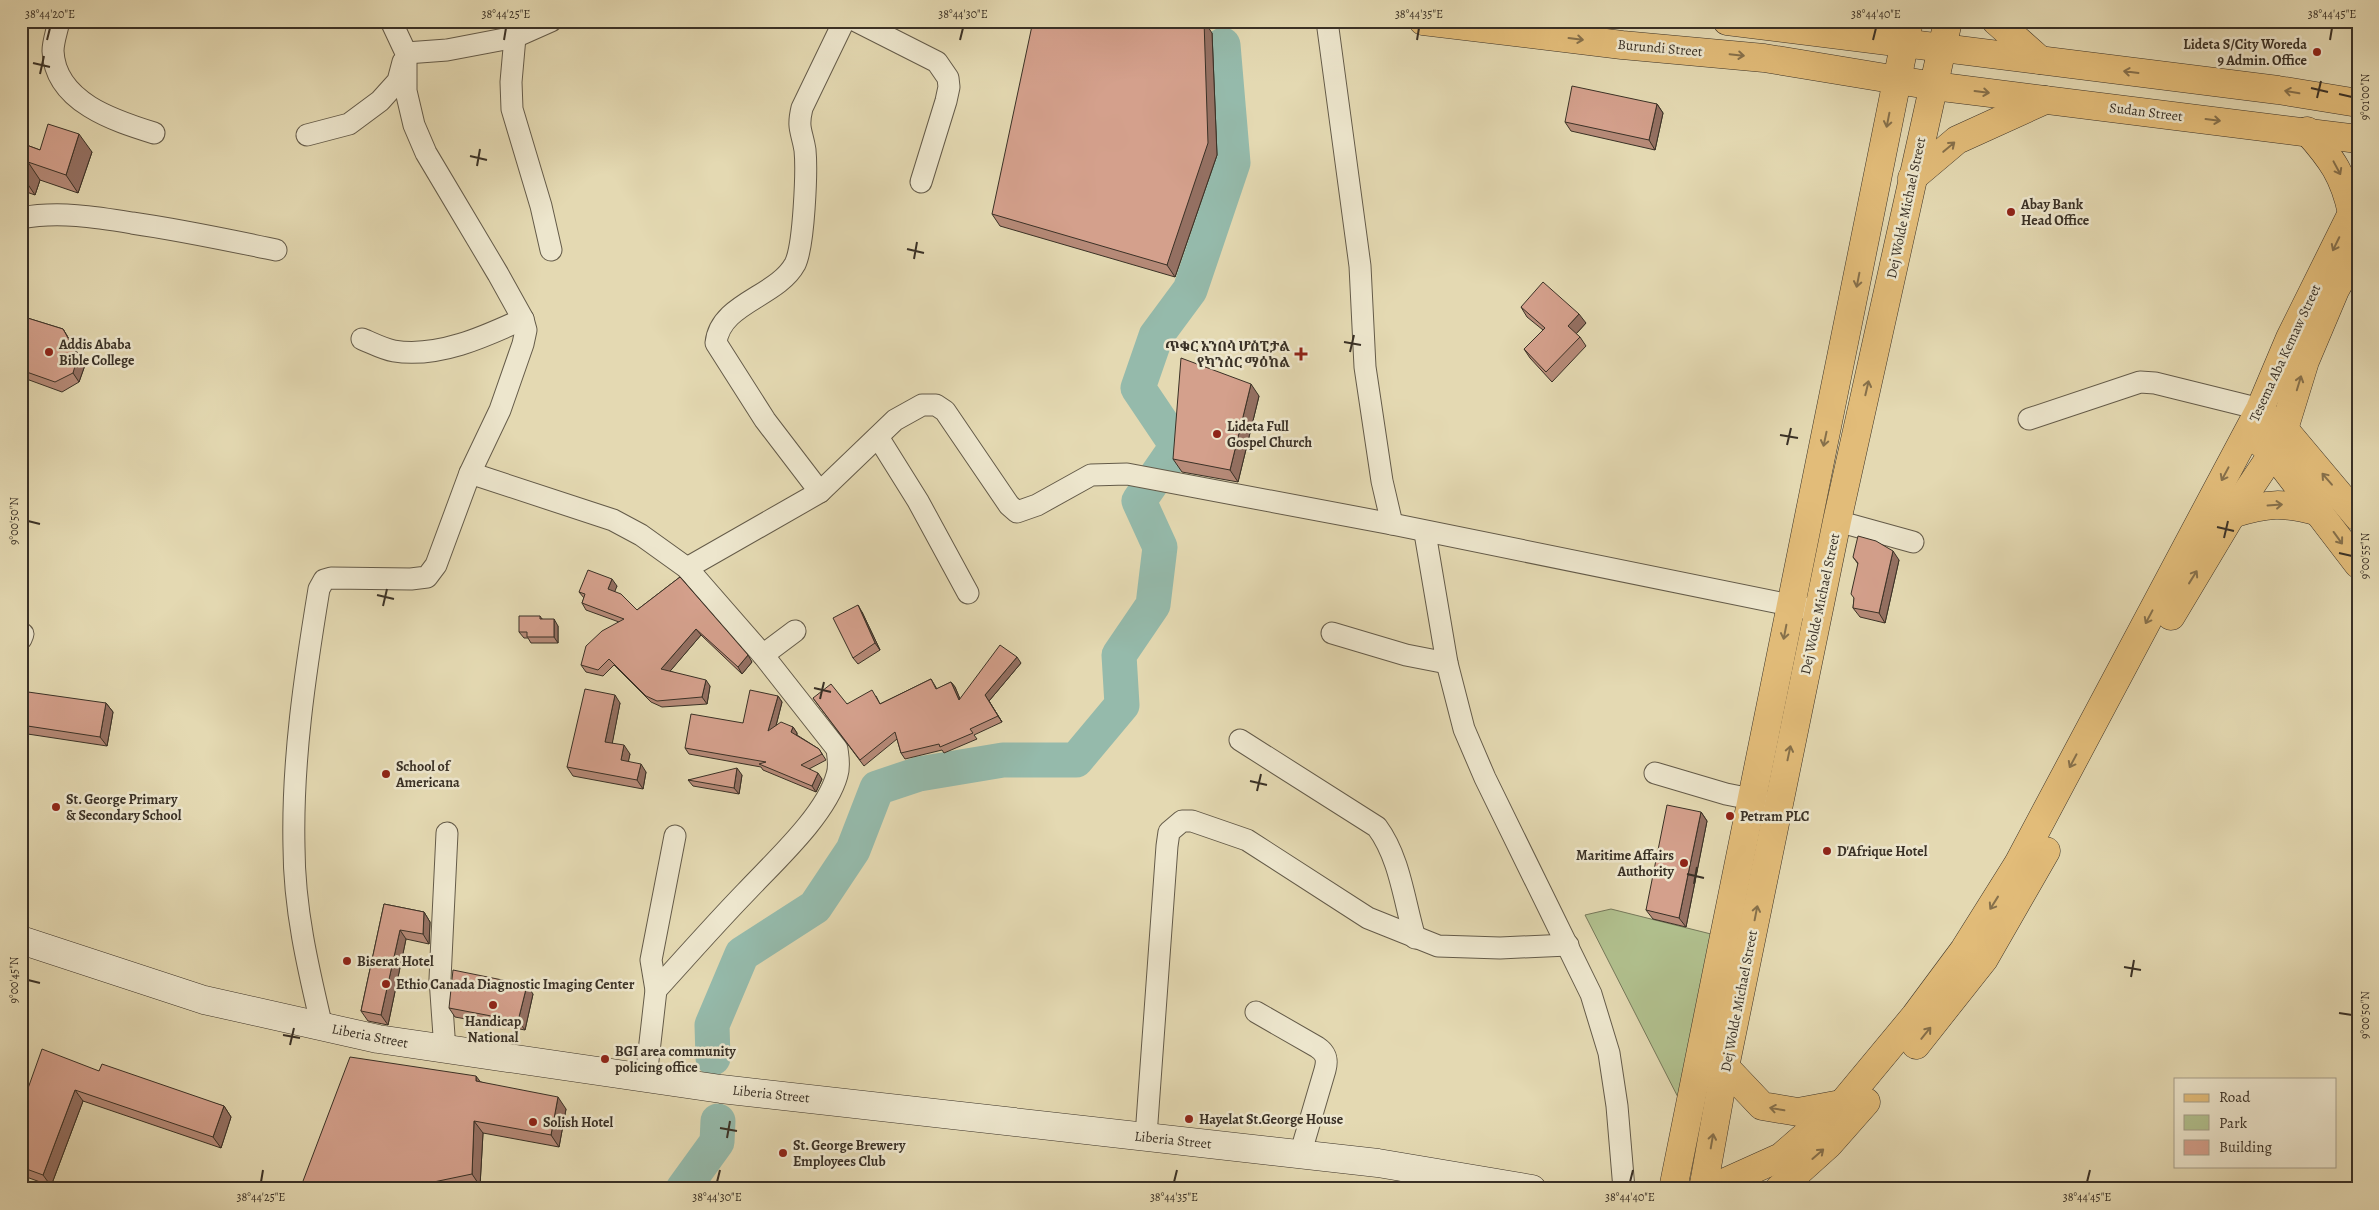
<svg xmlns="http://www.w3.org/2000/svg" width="2379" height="1210" font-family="Alegreya,'Noto Serif Ethiopic',serif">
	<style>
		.green { fill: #b1c08e; stroke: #76785a }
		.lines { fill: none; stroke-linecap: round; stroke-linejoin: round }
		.river { stroke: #95baab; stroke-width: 35 }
		.street-casing { stroke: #645b49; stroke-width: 23 }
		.secondary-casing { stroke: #3a3126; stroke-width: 29 }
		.primary-casing { stroke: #3a3126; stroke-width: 29 }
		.street { stroke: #ede6cd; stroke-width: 21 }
		.secondary { stroke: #ede6cd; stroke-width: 28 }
		.primary { stroke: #e2bc79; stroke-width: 28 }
		.wall { fill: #b68a78; stroke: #3a3126 }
		.shaded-wall { fill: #947062; stroke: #3a3126 }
		.building { fill: #d4a08c; stroke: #3a3126 }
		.oneway { stroke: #86704b }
		.ticks { fill: none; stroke: #3a3126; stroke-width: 2 }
		.poi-dot { fill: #8f2418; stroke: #ede6cd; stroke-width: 2 }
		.labels { text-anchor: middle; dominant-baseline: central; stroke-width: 5; stroke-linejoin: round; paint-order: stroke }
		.poi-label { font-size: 14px; font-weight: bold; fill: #3a3126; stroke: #ede6cd; text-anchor: start }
		.street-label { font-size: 14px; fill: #3a3126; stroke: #ede6cd }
		.neatline { fill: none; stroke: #3a3126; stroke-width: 2 }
		.ticks-label { font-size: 12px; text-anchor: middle; fill: #3a3126 }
	</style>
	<rect width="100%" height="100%" fill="#e4d9b2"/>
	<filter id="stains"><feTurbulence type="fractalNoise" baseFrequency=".004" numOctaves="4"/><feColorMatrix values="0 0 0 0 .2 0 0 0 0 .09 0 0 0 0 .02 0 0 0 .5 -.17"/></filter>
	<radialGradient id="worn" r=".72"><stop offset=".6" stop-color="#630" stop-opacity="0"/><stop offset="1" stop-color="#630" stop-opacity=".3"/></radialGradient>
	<polygon class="green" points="1611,909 1715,935 1683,1107 1585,915"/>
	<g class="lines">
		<g class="river">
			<polyline points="713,1058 712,1025 742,954 815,907 853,850 877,788 919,774 1003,760 1076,760 1122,705 1119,655 1153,605 1160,547 1139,501 1177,446 1138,388 1156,336 1190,290 1233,163 1223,45"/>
			<polyline points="683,1189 717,1142 718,1121"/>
		</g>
		<g class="street-casing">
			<g id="street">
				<path d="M59 21C57 31 53 42 53 51 55 102 115 121 154 133"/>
				<polyline points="856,21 937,62 948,78 949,87 946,101 921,182"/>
				<polyline points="1327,21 1360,266 1365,367 1382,481 1392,524"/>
				<polyline points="515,37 511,82 512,109 541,206 551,250"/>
				<polyline points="406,53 447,50 515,37 551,21"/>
				<polyline points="307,135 349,124 380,101 398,81 403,62"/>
				<path d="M21 218C58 211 96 217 132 223 181 230 228 240 276 250"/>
				<path d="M362 339C372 343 383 349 394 351 438 358 484 337 523 319"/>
				<polyline points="2029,419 2140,382 2155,383 2260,409"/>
				<polyline points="878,437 918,501 968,593"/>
				<path d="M470 473 613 520 641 535 687 568 763 655 837 749C838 757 840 766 837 775 826 815 774 862 746 892 715 924 686 957 656 990"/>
				<path d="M820 492 765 420 716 343C720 303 777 297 795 264 804 246 807 171 805 150 802 131 797 129 802 108L844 21"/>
				<polyline points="1837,521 1913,542"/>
				<polyline points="1425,533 1447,663 1464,729 1485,778 1591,994 1609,1053 1617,1106 1624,1189"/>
				<polyline points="687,568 820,492 895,420 922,405 936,405 945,411 1009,505 1017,512 1037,505 1091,475 1127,474 1392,524 1819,611"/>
				<polyline points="1332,633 1406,655 1447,663"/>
				<polyline points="21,639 23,634"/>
				<polyline points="763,655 795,631"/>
				<path d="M1240 740 1377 827C1400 858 1404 901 1415 938"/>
				<polyline points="1655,773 1726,794 1766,802"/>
				<path d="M1256 1012 1317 1047C1326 1053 1328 1059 1325 1070L1300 1155"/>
				<path d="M322 1027C308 968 294 908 294 847 292 761 305 674 319 589L324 580 331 578 411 579 427 577 436 565 470 473 500 410 523 344 526 330 523 319 498 274 426 153 414 125 406 91V53L391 21"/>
				<polyline points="445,1050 440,979 447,833"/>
				<polyline points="646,1078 656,990 651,960 675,836"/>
				<polyline points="1146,1136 1167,846 1169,832 1182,821 1192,821 1247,840 1368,918 1438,946 1500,948 1568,945"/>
			</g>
		</g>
		<g class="secondary-casing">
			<polyline id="secondary" points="21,940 204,1000 378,1039 721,1089 1378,1163 1532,1189"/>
		</g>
		<g class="primary-casing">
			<g id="primary">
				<polyline points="1423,21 1622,45 1764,58 1934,86 2358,139"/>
				<polyline points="1727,21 2278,90 2358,103"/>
				<polyline points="1996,21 2040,60"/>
				<path d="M2307 131C2332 159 2344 176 2352 213"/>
				<polyline points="1912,178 1957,140 2045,100"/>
				<polyline points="2272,420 2284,429 2358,517"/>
				<polyline points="2260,442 2273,453 2358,564"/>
				<path d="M2232 514C2268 503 2283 502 2319 512"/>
				<polyline points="2171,616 2232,514 2273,453 2284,429 2305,361 2335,290 2358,248"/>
				<polyline points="1916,1045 1984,959 2046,851"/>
				<polyline points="1712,1064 1725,1067 1762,1106 1798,1112 1841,1104"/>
				<polyline points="1673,1189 1909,21"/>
				<polyline points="1703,1189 1725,1067 1837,521 1948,21"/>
				<polyline points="1710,1189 1781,1157 1842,1104 1915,1016 1964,950 2018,864 2260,409 2290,338 2358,201"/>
				<polyline points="1779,1189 1829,1144 1866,1102"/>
			</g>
		</g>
		<use href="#street" class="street"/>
		<use href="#secondary" class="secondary"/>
		<use href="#primary" class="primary"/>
	</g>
	<g class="wall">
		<polygon points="1212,33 1217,155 1175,277 1000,226 992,214"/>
		<polygon points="1657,104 1663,113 1655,150 1571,131 1565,122"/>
		<polygon points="21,143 40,150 92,152 78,193 40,180 35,195 21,190"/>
		<polygon points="1521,307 1586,323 1576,334 1580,337 1586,346 1552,382 1530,358 1524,349 1543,330 1527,317"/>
		<polygon points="21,316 63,329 69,339 85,365 79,382 62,392 21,377"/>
		<polygon points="1259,396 1238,482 1182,472 1173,459"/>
		<polygon points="1853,557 1899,560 1885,623 1860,617 1853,608 1858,564"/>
		<polygon points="680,577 752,662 742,674 701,635 670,671 710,686 707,704 662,707 651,702 614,665 603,676 586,672 581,665 619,622 586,610 582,603 584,598 579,592 617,586 614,591 637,610"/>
		<polygon points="862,612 880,650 858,664 853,658"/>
		<polygon points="540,616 542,619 558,626 558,643 531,643 528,638 524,638 519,632"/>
		<polygon points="1021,663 989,701 1002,722 974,735 977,739 944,753 942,750 905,759 901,753 897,739 864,766 813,698 847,704 876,696 880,704 931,679 937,689 951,682 955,687 960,699"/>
		<polygon points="778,696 782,702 776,726 793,727 797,733 797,735 819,749 826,760 809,769 822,779 816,792 763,770 761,767 689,754 685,748 743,723"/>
		<polygon points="106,703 113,712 107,746 21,733 21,725"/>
		<polygon points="620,703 612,743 630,754 628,761 646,772 643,789 573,776 567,767"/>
		<polygon points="742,775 739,794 693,786 688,780"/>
		<polygon points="1701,812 1707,821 1686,927 1653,919 1646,910"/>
		<polygon points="384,904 424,912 430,922 429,944 406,939 388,1025 368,1021 361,1011"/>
		<polygon points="533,994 525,1030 455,1017 449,1008"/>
		<polygon points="99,1071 224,1106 231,1117 221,1148 83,1101 51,1186 21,1175 21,1108"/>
		<polygon points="481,1082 566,1109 559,1147 483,1133 480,1186 468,1189 300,1189"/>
	</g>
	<g class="shaded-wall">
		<polygon points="1204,21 1212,33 1217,155 1175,277 1167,265"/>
		<polygon points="1657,104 1663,113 1655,150 1649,140"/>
		<polygon points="79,134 92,152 78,193 66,175"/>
		<polygon points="28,162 40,180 35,195 23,177"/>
		<polygon points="1579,314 1586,323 1575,335 1568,326"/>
		<polygon points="63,329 69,339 85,365 79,382 73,373"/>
		<polygon points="1251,384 1259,396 1238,482 1230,470"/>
		<polygon points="1893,551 1899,560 1885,623 1879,613"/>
		<polygon points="612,579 617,586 613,596 608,589"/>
		<polygon points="858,605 862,612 880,650 875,643"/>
		<polygon points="554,619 558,626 558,643 554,637"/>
		<polygon points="696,629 701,635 666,676 661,669"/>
		<polygon points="748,655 752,662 742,674 738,667"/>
		<polygon points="1017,657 1021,663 989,701 1002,722 985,695"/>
		<polygon points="706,680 710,686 707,704 702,697"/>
		<polygon points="951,682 955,687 963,706 959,700"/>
		<polygon points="615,695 620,703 611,750 605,742"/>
		<polygon points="778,696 782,702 773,737 768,731"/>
		<polygon points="106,703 113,712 107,746 100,737"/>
		<polygon points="793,727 797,733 796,738 791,732"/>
		<polygon points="624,745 630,754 627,768 621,760"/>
		<polygon points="641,764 646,772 643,789 637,780"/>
		<polygon points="737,768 742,775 739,794 734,788"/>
		<polygon points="818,773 822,779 816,792 812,786"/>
		<polygon points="1701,812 1707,821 1686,927 1679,918"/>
		<polygon points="424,912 430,922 429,944 423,934"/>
		<polygon points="400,930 406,939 388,1025 381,1015"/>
		<polygon points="527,985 533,994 525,1030 518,1021"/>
		<polygon points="476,1076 485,1088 476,1081"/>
		<polygon points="75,1090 83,1101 51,1186 43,1175"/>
		<polygon points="558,1097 566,1109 559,1147 551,1135"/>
		<polygon points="224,1106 231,1117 221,1148 213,1137"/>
		<polygon points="474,1121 483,1133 480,1186 472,1174"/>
	</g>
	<g class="building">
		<polygon points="1033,21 1204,21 1208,143 1167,265 992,214"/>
		<polygon points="1572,86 1657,104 1649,140 1565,122"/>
		<polygon points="48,124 79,134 66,175 28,162 23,177 21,177 21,143 40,150"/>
		<polygon points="1543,282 1579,314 1568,326 1580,337 1546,372 1524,349 1545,328 1521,307"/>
		<polygon points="21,316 63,329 78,356 73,373 55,382 21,370"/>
		<polygon points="1181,358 1251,384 1230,470 1173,459"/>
		<polygon points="1858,536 1876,541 1893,551 1879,613 1853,608 1854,598 1851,594 1858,563 1853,557"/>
		<polygon points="588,570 612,579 608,589 621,594 637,610 680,577 748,655 738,667 696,629 661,669 706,680 702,697 657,701 646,696 609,659 598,670 581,665 586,646 602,631 624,619 582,603 585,594 579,592"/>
		<polygon points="858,605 875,643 853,658 833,618"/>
		<polygon points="519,616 540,616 540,619 554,619 554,637 527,637 527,632 519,632"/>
		<polygon points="1000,645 1017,657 985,695 998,716 970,729 973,733 940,747 939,744 901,753 895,732 860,760 813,698 831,684 847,704 872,690 880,704 931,679 936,689 951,682 959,700"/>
		<polygon points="585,689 615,695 605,742 624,745 621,760 641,764 637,780 567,767"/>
		<polygon points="750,690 778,696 768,731 781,722 793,727 791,732 819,749 822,754 801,765 818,773 812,786 759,764 766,762 685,748 691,714 743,723"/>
		<polygon points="21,691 106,703 100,737 21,725"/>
		<polygon points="737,768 734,788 688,780"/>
		<polygon points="1667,805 1701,812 1679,918 1646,910"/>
		<polygon points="384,904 424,912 423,934 400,930 381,1015 361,1011"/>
		<polygon points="453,970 527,985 518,1021 449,1008"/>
		<polygon points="42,1049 99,1071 102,1064 224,1106 213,1137 75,1090 43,1175 21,1167 21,1108"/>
		<polygon points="350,1057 476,1076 476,1081 558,1097 551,1135 474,1121 472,1174 400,1189 300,1189"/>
	</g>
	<defs><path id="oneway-shaft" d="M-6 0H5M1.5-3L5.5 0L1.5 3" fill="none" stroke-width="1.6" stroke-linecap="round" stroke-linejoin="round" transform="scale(1.25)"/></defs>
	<g class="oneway">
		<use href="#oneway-shaft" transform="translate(1576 39) rotate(7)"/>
		<use href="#oneway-shaft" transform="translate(1737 55) rotate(6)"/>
		<use href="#oneway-shaft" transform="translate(2131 72) rotate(-173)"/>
		<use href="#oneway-shaft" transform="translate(1982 92) rotate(7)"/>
		<use href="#oneway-shaft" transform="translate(2292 92) rotate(-170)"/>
		<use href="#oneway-shaft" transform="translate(1888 120) rotate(101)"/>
		<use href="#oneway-shaft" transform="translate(2213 120) rotate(7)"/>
		<use href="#oneway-shaft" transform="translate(1949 147) rotate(-40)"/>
		<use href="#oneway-shaft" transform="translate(2337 168) rotate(62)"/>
		<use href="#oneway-shaft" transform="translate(2336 244) rotate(116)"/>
		<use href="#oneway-shaft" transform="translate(1858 280) rotate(101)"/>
		<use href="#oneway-shaft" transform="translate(2299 383) rotate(-73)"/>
		<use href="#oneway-shaft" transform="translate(1867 388) rotate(-77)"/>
		<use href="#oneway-shaft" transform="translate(1825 439) rotate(102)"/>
		<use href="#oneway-shaft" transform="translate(2225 474) rotate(118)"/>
		<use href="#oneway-shaft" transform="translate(2327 479) rotate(-131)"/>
		<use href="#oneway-shaft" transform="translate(2275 505) rotate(-4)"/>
		<use href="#oneway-shaft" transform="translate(2338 538) rotate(54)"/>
		<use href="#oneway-shaft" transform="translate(2193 577) rotate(-58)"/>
		<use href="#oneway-shaft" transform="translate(2149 617) rotate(118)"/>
		<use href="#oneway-shaft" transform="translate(1785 632) rotate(101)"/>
		<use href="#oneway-shaft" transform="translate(1789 753) rotate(-78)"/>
		<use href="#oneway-shaft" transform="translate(2073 761) rotate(118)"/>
		<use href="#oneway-shaft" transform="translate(1994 903) rotate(122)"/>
		<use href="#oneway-shaft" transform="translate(1756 913) rotate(-79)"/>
		<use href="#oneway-shaft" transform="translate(1926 1033) rotate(-51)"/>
		<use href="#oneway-shaft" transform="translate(1777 1109) rotate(-170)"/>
		<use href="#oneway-shaft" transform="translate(1712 1141) rotate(-80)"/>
		<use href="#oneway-shaft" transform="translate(1818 1154) rotate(-41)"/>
	</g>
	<path class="ticks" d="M47 40 50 28M504 40 506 28M960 40 963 28M1417 40 1419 28M1873 40 1876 28M2330 40 2332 28M33 63 50 67M40 74 44 56M2311 88 2328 92M2339 94 2352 97M2317 98 2321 81M470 156 487 160M477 166 480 149M907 249 924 253M914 259 917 242M1344 342 1361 345M1350 352 1354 335M1780 435 1798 438M1787 445 1791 428M28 521 40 524M2217 527 2234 531M2224 538 2228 521M2339 553 2352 556M377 595 394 599M383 606 387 589M814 688 831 692M820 699 824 682M1250 781 1267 785M1257 791 1261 774M1687 874 1704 878M1694 884 1697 867M2124 967 2141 970M2131 977 2134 960M28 980 40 983M2339 1013 2352 1015M283 1035 300 1038M290 1045 294 1028M720 1128 737 1131M727 1138 730 1121M261 1182 263 1170M717 1182 720 1170M1174 1182 1177 1170M1630 1182 1633 1170M2087 1182 2090 1170"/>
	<g class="poi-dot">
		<circle cx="2317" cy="52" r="5"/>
		<circle cx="2011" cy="212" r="5"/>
		<circle cx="49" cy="352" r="5"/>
		<path d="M1298.5 346.5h5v5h5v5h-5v5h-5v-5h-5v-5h5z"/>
		<circle cx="1217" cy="434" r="5"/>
		<circle cx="386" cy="774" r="5"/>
		<circle cx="56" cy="807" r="5"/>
		<circle cx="1730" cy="816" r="5"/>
		<circle cx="1827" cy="851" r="5"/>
		<circle cx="1684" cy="863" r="5"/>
		<circle cx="347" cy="961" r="5"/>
		<circle cx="386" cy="984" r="5"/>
		<circle cx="493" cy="1005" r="5"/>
		<circle cx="605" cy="1059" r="5"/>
		<circle cx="1189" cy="1119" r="5"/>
		<circle cx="533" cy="1122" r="5"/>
		<circle cx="783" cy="1153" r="5"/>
	</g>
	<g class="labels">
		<g class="poi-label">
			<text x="2307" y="44" text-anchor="end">Lideta S/City Woreda<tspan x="2307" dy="16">9 Admin. Office</tspan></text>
			<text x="2021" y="204">Abay Bank<tspan x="2021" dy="16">Head Office</tspan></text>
			<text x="59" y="344">Addis Ababa<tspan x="59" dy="16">Bible College</tspan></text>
			<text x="1290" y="346" text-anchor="end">ጥቁር አንበሳ ሆስፒታል<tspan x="1290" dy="16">የካንሰር ማዕከል</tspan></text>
			<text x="1227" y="426">Lideta Full<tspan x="1227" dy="16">Gospel Church</tspan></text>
			<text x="396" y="766">School of<tspan x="396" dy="16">Americana</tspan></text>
			<text x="66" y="799">St. George Primary<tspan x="66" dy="16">&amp; Secondary School</tspan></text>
			<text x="1740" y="816">Petram PLC</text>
			<text x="1837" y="851">D'Afrique Hotel</text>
			<text x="1674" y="855" text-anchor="end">Maritime Affairs<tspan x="1674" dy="16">Authority</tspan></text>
			<text x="357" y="961">Biserat Hotel</text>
			<text x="396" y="984">Ethio Canada Diagnostic Imaging Center</text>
			<text x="493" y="1021" text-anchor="middle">Handicap<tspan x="493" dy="16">National</tspan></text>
			<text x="615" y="1051">BGI area community<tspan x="615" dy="16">policing office</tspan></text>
			<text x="1199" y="1119">Hayelat St.George House</text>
			<text x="543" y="1122">Solish Hotel</text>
			<text x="793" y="1145">St. George Brewery<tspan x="793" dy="16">Employees Club</tspan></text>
		</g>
		<g class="street-label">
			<text transform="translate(1660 48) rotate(5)">Burundi Street</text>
			<text transform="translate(2146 112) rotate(7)">Sudan Street</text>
			<text transform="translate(1906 208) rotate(-78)">Dej Wolde Michael Street</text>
			<text transform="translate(2285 353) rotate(-65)">Tesema Aba Kemaw Street</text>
			<text transform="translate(1820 604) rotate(-78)">Dej Wolde Michael Street</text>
			<text transform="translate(1739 1001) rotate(-79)">Dej Wolde Michael Street</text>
			<text transform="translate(370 1036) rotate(11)">Liberia Street</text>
			<text transform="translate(771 1094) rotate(6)">Liberia Street</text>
			<text transform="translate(1173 1140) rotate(6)">Liberia Street</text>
		</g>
	</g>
	<rect width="2379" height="1210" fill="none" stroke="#e4d9b2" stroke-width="55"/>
	<rect x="2174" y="1078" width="162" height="90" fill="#ede6cd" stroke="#a59e8a"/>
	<rect x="2184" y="1094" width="25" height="8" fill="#e2bc79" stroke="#a59e8a"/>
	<text x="2219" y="1102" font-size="15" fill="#3a3126">Road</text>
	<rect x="2184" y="1115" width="25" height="15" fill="#b1c08e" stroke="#a59e8a"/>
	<text x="2219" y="1128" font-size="15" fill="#3a3126">Park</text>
	<rect x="2184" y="1140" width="25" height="15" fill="#d4a08c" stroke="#a59e8a"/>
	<text x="2219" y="1152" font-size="15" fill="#3a3126">Building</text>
	<rect x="28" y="28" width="2324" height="1154" class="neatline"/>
	<g class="ticks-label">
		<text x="50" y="18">38°44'20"E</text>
		<text x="506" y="18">38°44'25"E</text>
		<text x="963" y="18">38°44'30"E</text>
		<text x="1419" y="18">38°44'35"E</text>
		<text x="1876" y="18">38°44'40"E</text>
		<text x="2332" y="18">38°44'45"E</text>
		<text transform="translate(2365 97) rotate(-90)" y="4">9°01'00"N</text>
		<text transform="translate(14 521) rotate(-90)" y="4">9°00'50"N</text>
		<text transform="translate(2365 556) rotate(-90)" y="4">9°00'55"N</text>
		<text transform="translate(14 980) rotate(-90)" y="4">9°00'45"N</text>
		<text transform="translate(2365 1015) rotate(-90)" y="4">9°00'50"N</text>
		<text x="261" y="1201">38°44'25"E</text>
		<text x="717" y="1201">38°44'30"E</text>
		<text x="1174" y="1201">38°44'35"E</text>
		<text x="1630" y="1201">38°44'40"E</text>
		<text x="2087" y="1201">38°44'45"E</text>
	</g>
	<rect width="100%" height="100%" filter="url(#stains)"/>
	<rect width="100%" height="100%" fill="url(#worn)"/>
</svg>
